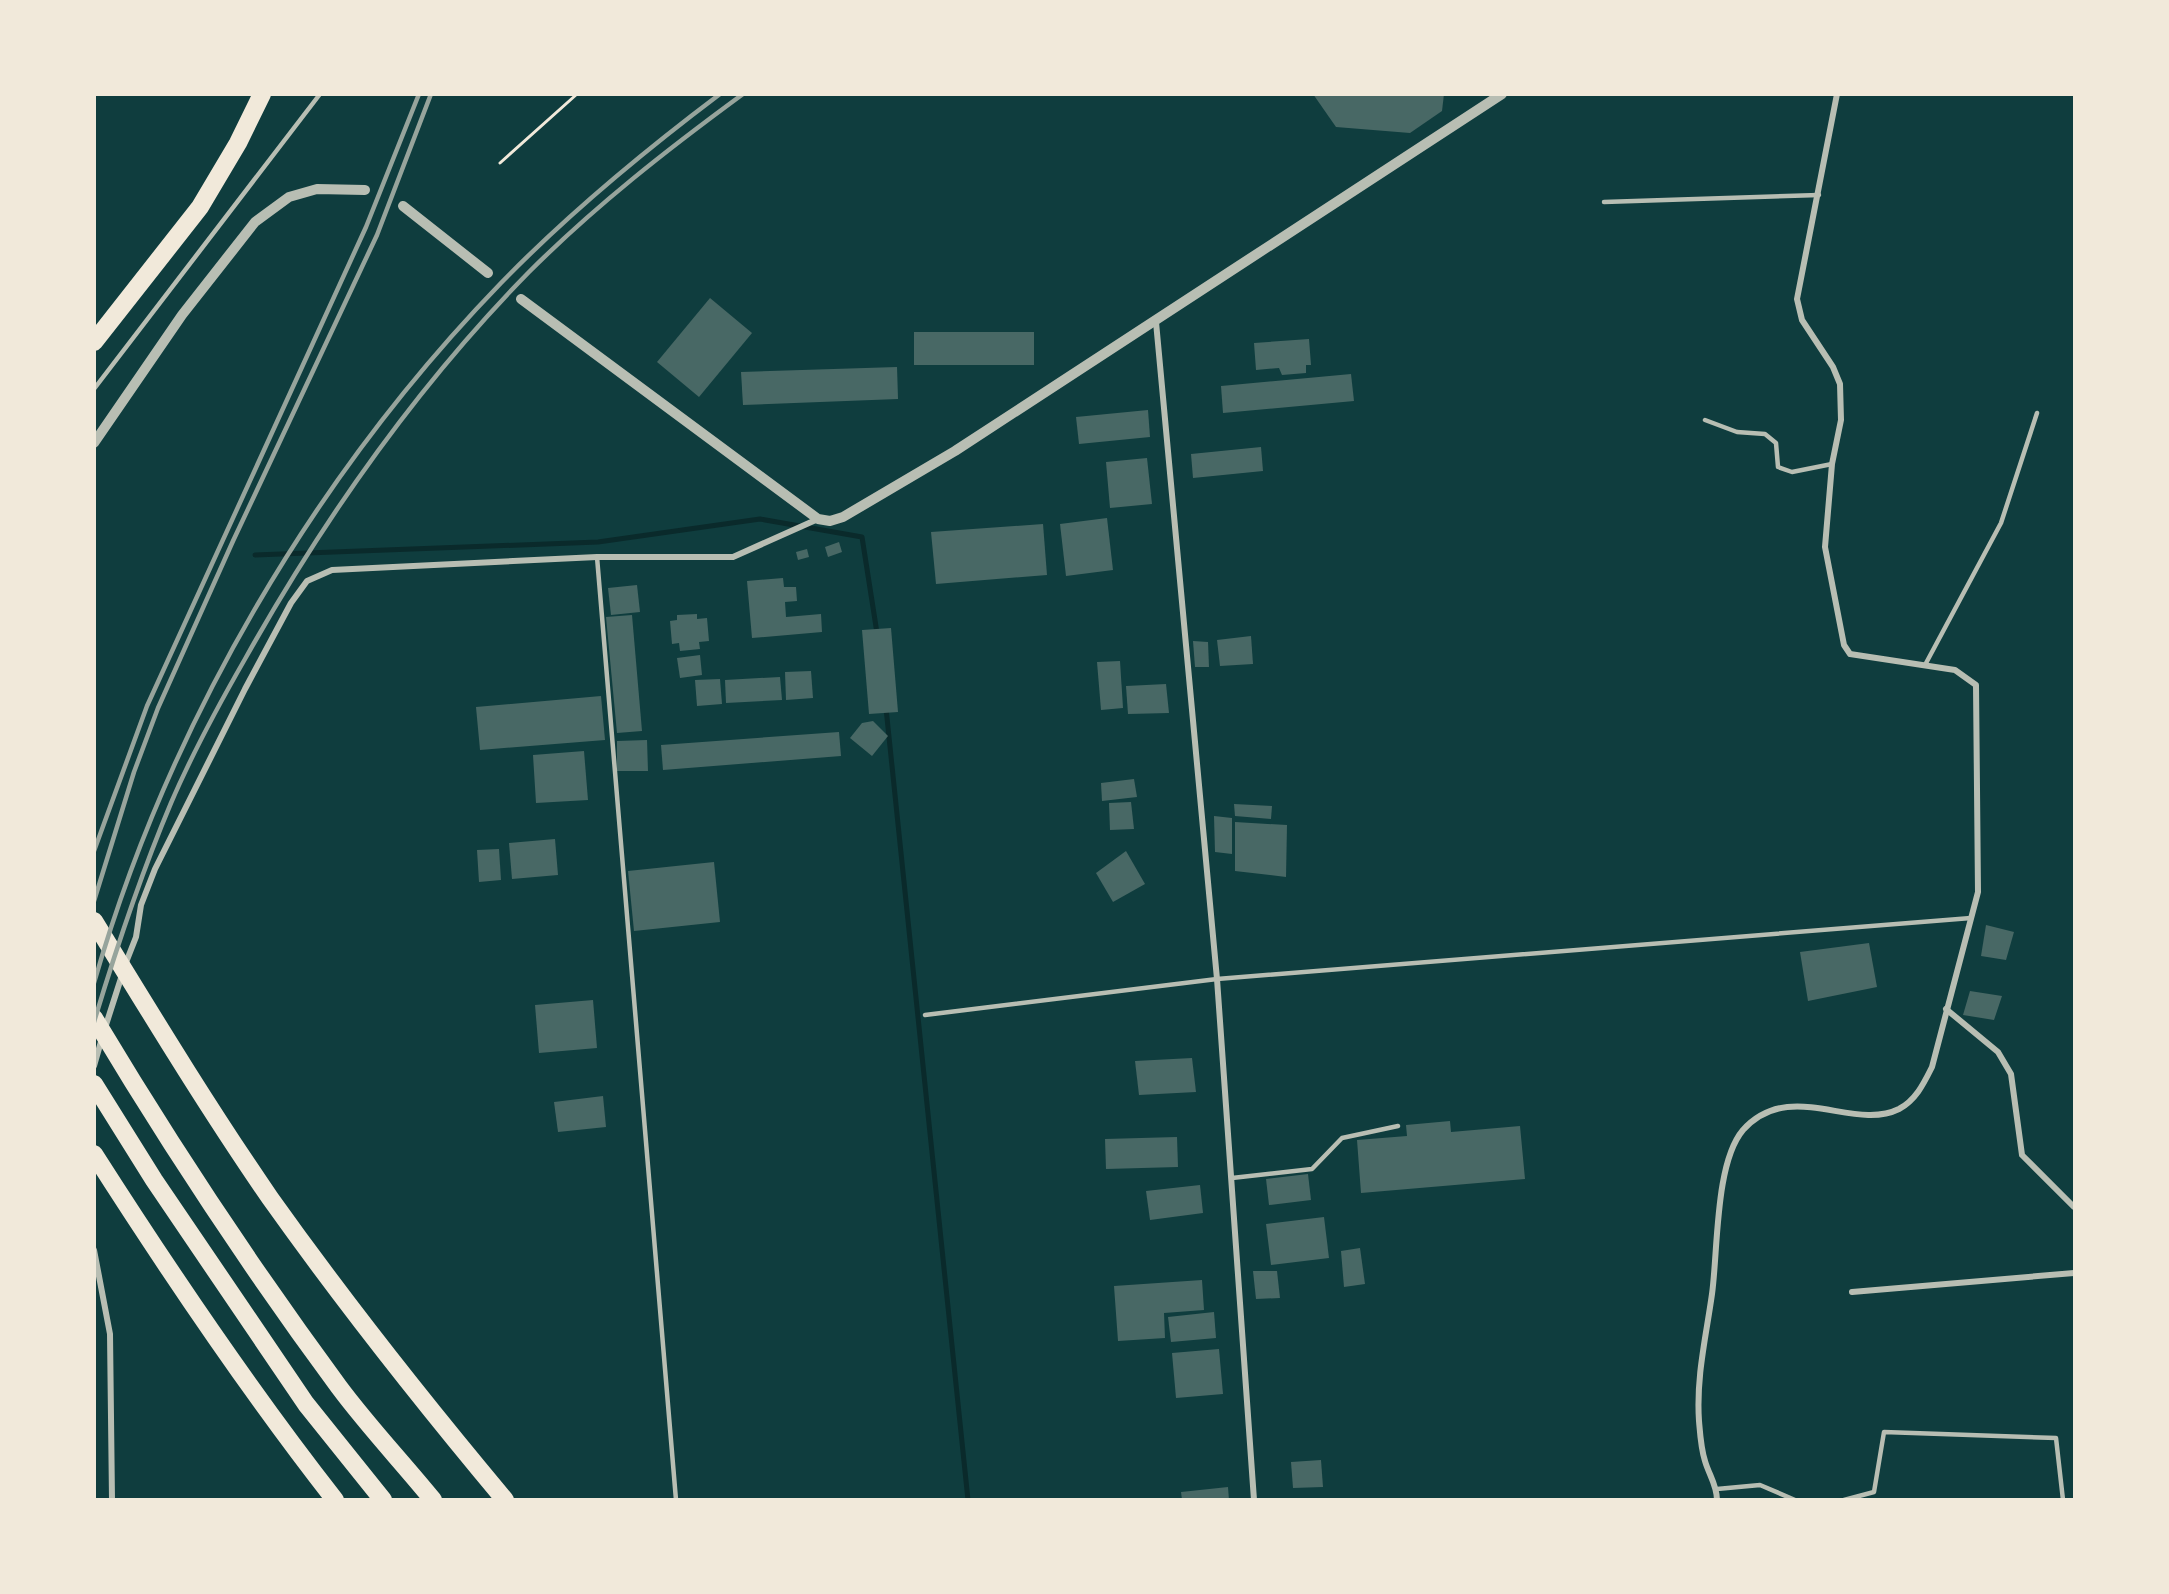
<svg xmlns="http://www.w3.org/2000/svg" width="2169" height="1594" font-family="'Varela Round',sans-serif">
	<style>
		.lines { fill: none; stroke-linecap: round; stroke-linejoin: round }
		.stream { stroke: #0a2a2b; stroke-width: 5 }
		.building { fill: #486865 }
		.path { stroke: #f1e9da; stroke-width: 3 }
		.service { stroke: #b8beb3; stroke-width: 4.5 }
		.minor { stroke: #b8beb3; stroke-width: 6 }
		.tertiary { stroke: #b8beb3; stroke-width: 10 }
		.motorway { stroke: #f1e9da; stroke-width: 18 }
		.rail { stroke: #97a49c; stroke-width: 4.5 }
	</style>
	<rect width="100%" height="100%" fill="#0f3d3e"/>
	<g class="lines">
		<g class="stream">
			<polyline points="255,555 598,542 760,519 862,537 877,633"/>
			<polyline points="886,708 968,1500"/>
		</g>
	</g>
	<g class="building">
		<polygon points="1313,94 1444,94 1442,111 1410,133 1336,127"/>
		<polygon points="710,298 752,333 699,397 657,362"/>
		<rect x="914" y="332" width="120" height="33"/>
		<polygon points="1309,339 1311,365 1306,365 1306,373 1282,375 1279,368 1256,370 1254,343"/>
		<polygon points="897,367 898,399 743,405 741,372"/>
		<polygon points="1351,374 1354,401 1223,413 1221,386"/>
		<polygon points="1148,410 1150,437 1079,444 1076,417"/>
		<polygon points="1261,447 1263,471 1193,478 1191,454"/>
		<polygon points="1147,458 1152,504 1110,508 1106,462"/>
		<polygon points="1107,518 1113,570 1066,576 1060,524"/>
		<polygon points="1043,524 1047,575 936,584 931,532"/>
		<polygon points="839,542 842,552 828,557 825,547"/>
		<polygon points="807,549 809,557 798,560 796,552"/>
		<polygon points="783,578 784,587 796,587 797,601 785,602 786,617 821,614 822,632 752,638 747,581"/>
		<polygon points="637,585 640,612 611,615 608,588"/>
		<polygon points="697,614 697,619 707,618 709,641 699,642 700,649 680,651 679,643 672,644 670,621 677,620 677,615"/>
		<polygon points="632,615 642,731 617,733 606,617"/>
		<polygon points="891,628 898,712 869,714 862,630"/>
		<polygon points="1251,636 1253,664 1220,666 1217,640"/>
		<polygon points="1193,641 1208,642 1209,667 1195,667"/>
		<polygon points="700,655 702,675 680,678 677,658"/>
		<polygon points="1120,661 1123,708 1101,710 1097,662"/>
		<polygon points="811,671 813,698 786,700 785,672"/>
		<polygon points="780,677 782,700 726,703 725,680"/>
		<polygon points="720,679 722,704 697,706 695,680"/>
		<polygon points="1166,684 1169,713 1128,714 1126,686"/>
		<polygon points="601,696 605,740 480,750 476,707"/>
		<polygon points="873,721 888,736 872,756 850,738 862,723"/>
		<polygon points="839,732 841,756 663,770 661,745"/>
		<polygon points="647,740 648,771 617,771 617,741"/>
		<polygon points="584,751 588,800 536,803 533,755"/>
		<polygon points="1134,779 1137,797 1102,801 1101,783"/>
		<polygon points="1131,802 1134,829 1110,830 1109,803"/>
		<polygon points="1234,804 1272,806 1271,819 1235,816"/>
		<polygon points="1214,816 1232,818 1232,854 1215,852"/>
		<polygon points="1235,822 1287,825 1286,877 1235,871"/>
		<polygon points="555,839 558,875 512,879 509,843"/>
		<polygon points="499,849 501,880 479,882 477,850"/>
		<polygon points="1126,851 1145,884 1113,902 1096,873"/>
		<polygon points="714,862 720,922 634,931 628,871"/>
		<polygon points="1986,925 2014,932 2006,960 1981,956"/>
		<polygon points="1869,943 1877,987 1808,1001 1800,952"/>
		<polygon points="1970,991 2002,996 1994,1020 1963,1015"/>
		<polygon points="593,1000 597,1048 539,1053 535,1005"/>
		<polygon points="1192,1058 1196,1092 1139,1095 1135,1061"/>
		<polygon points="603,1096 606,1127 558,1132 554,1102"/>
		<polygon points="1450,1121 1451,1132 1520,1126 1525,1179 1361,1193 1357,1140 1407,1136 1406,1125"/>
		<polygon points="1177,1137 1178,1167 1106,1169 1105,1139"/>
		<polygon points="1308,1174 1311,1200 1269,1205 1266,1179"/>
		<polygon points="1200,1185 1203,1213 1150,1220 1146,1191"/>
		<polygon points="1324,1217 1329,1258 1271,1265 1266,1224"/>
		<polygon points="1360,1248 1365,1284 1344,1287 1341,1251"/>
		<polygon points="1253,1271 1277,1271 1280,1298 1256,1299"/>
		<polygon points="1202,1280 1204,1310 1164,1313 1165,1338 1118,1341 1114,1286"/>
		<polygon points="1214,1312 1216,1338 1171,1342 1168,1317"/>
		<polygon points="1219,1349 1223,1394 1176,1398 1172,1353"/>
		<polygon points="1321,1460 1323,1487 1293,1488 1291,1462"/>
		<polygon points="1228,1487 1229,1500 1182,1500 1181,1492"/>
	</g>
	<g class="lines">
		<polyline class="path" points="500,163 577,94"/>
		<g class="service">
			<polyline points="1604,202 1819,195"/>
			<polyline points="94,389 320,94"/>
			<polyline points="1705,420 1737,432 1765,434 1776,443 1778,467 1792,472 1832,464"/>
			<polyline points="597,557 676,1500"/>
			<polyline points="1925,665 2001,523 2037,413"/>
			<polyline points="925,1015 1217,979 1971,918"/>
			<polyline points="1232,1178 1312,1169 1342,1138 1398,1126"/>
			<polyline points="1717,1489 1760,1485 1795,1500"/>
			<polyline points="1844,1500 1874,1492 1884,1432 2056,1438 2063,1500"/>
		</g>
		<g class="minor">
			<polyline points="1156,322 1217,979 1254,1500"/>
			<polyline points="125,965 136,937 141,905 155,869 245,689 291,603 307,581 332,570 597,557 733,557 818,519"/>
			<polyline points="1946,1009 1998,1052 2011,1074 2022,1155 2074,1207"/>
			<polyline points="105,1028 122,975"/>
			<polyline points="94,1066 102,1038"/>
			<polyline points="94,1250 110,1334 112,1500"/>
			<polyline points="1852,1292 2074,1273"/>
			<path d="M1717 1500C1717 1485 1709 1475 1705 1461 1701 1449 1700 1433 1699 1421 1696 1377 1706 1337 1712 1294 1718 1251 1715 1163 1743 1130 1790 1078 1853 1132 1899 1109 1916 1100 1924 1083 1932 1067L1978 892 1976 685 1955 670 1850 654 1844 645 1825 547 1832 464 1841 420 1840 384 1833 367 1802 320 1797 299 1837 94"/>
		</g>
		<g class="tertiary">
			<polyline points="403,206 488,273"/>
			<polyline points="521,299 818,519 830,521 843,517 955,451 1502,94"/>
			<polyline points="94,443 182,315 255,222 289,197 317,189 365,190"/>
		</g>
		<g class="motorway">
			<polyline points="94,342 200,207 238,143 262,94"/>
			<path d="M94 921C151 1014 208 1108 270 1198 344 1302 423 1402 505 1500"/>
			<path d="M94 1018C170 1145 252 1269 339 1387 368 1426 402 1462 433 1500"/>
			<polyline points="94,1084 154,1180 306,1404 383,1500"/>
			<path d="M94 1154C170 1273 248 1389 335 1500"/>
		</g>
		<g class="rail">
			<polyline points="94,851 147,706 366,227 419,94"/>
			<polyline points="94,901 134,772 158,708 233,541 377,235 431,94"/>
			<path d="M94 983C168 725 314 476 501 283 568 214 643 152 720 94"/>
			<path d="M94 1022C116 949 141 874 171 803 192 754 218 706 245 659 323 520 417 386 529 272 595 206 668 149 743 94"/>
		</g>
	</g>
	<rect width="2169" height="1594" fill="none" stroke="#f1e9da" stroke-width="192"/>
</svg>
